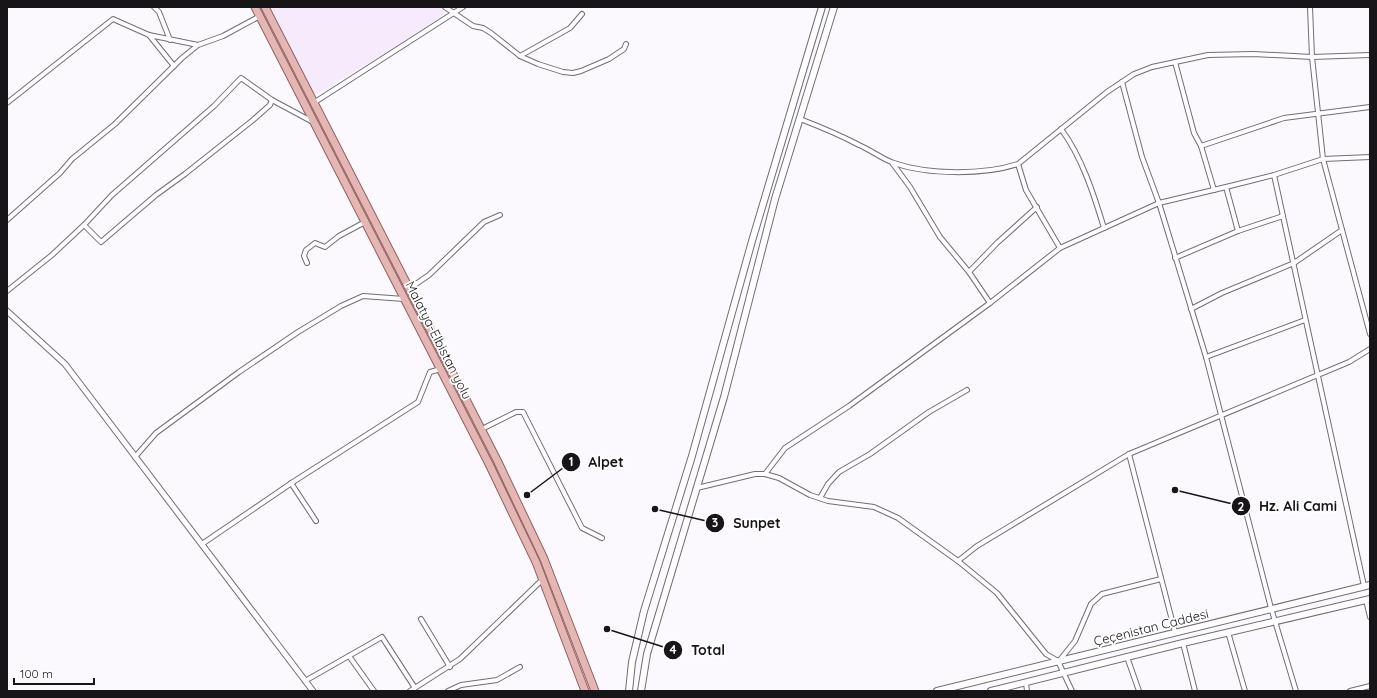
<svg xmlns="http://www.w3.org/2000/svg" width="1377" height="698" font-family="Quicksand,sans-serif">
	<style>
		.built { fill: #f5ebfc }
		.lines { fill: none; stroke-linecap: round; stroke-linejoin: round }
		.minor-casing { stroke: #726d76; stroke-width: 6 }
		.tertiary-casing { stroke: #726d76; stroke-width: 7 }
		.secondary-casing { stroke: #726d76; stroke-width: 8 }
		.primary-casing { stroke: #915f5d; stroke-width: 9 }
		.minor { stroke: #fff; stroke-width: 4 }
		.tertiary { stroke: #fff; stroke-width: 5 }
		.secondary { stroke: #fff; stroke-width: 6 }
		.primary { stroke: #e5b7b4; stroke-width: 7 }
		.labels { text-anchor: middle; dominant-baseline: central; stroke-width: 3.5; stroke-linejoin: round; paint-order: stroke }
		.street-label { font-size: 13px; fill: #171518; stroke: #fff }
		.leader { fill: none; stroke: #171518; stroke-width: 1.5 }
		.callout-dot { fill: #171518; stroke: #fff; stroke-width: 1.5 }
		.mark-label { font-size: 12px; text-anchor: middle; font-weight: bold; fill: #fff }
		.callout-label { font-size: 14px; text-anchor: middle; font-weight: bold; fill: #171518; stroke: #fff; stroke-width: 3.5; stroke-linejoin: round; paint-order: stroke }
	</style>
	<rect width="100%" height="100%" fill="#fbf8fe"/>
	<polygon class="built" points="274,7 438,7 442,8 444,15 381,56 317,94 312,92 272,9"/>
	<g class="lines">
		<g class="minor-casing">
			<g id="minor">
				<polyline points="154,7 159,12 170,40"/>
				<polyline points="445,7 473,26 483,28 491,33 520,56 538,64 563,72 573,73 581,71 609,59 624,49 626,44"/>
				<polyline points="1310,7 1312,57 1323,159 1370,334"/>
				<polyline points="149,35 174,66"/>
				<polyline points="520,56 570,28 582,14"/>
				<polyline points="1175,62 1194,133 1201,146 1284,118 1370,107"/>
				<polyline points="1122,82 1142,157 1159,203 1206,357"/>
				<polyline points="315,102 463,7"/>
				<polyline points="7,103 113,19 149,35 198,45 223,36 260,16"/>
				<path d="M800 119C821 127 840 135 859 145 871 150 882 159 894 163 928 175 984 175 1018 164L1107 92 1134 74 1152 67 1208 55 1253 54 1312 57 1370 55"/>
				<polyline points="1201,146 1214,190"/>
				<polyline points="893,164 910,187 940,237 969,272 990,303"/>
				<polyline points="1274,175 1364,586"/>
				<polyline points="7,220 60,173 72,159 115,124 182,58 198,45"/>
				<polyline points="84,225 101,242 156,195 185,174 253,120 270,105 272,100"/>
				<polyline points="1104,228 1159,203 1226,187"/>
				<polyline points="1238,231 1226,187 1274,175 1323,159 1370,157"/>
				<path d="M1060 248 1104 228C1094 195 1082 157 1061 129"/>
				<polyline points="1175,258 1238,231 1283,216"/>
				<polyline points="307,263 304,256 306,250 315,243 325,247 339,236 365,222"/>
				<polyline points="969,272 997,243 1037,207"/>
				<polyline points="410,288 429,275 484,222 500,215"/>
				<polyline points="7,291 52,255 84,225 112,195 214,106 241,78 272,100 313,122"/>
				<polyline points="1191,309 1222,293 1294,263 1342,230"/>
				<polyline points="482,429 516,412 523,412 582,528 602,538"/>
				<polyline points="1129,454 1175,632"/>
				<polyline points="135,457 156,433 239,372 298,332 341,306 363,296 404,299"/>
				<polyline points="765,474 785,448 849,406 990,303 1060,248 1026,190 1018,164"/>
				<polyline points="291,483 316,521"/>
				<polyline points="697,488 755,474 765,474 779,478 810,495 828,501 874,507 898,518 958,561 997,593 1046,654 1058,661 1072,691"/>
				<polyline points="820,498 828,484 839,472 870,454 929,412 967,390"/>
				<polyline points="202,544 293,482 418,402 430,372 441,369"/>
				<polyline points="958,561 977,546 1129,454 1349,362 1370,349"/>
				<polyline points="1366,600 1370,617"/>
				<polyline points="421,619 450,667"/>
				<polyline points="1228,632 1245,691"/>
				<polyline points="1183,643 1195,691"/>
				<polyline points="349,656 374,691"/>
				<polyline points="1127,657 1139,691"/>
				<polyline points="1059,661 1075,641 1091,604 1102,594 1161,579"/>
				<polyline points="305,681 382,637 415,688"/>
				<polyline points="1026,683 1027,691"/>
				<polyline points="410,691 460,659 543,579"/>
				<polyline points="448,691 461,685 497,680 520,667"/>
				<polyline points="1296,691 1271,608 1206,357 1305,320"/>
				<polyline points="1350,691 1370,686"/>
			</g>
		</g>
		<g class="tertiary-casing">
			<polyline id="tertiary" points="7,311 65,364 313,691"/>
		</g>
		<g class="secondary-casing">
			<g id="secondary">
				<polyline points="629,691 632,662 644,611 692,456 752,241 822,7"/>
				<polyline points="641,691 647,654 724,397 775,199 834,7"/>
				<polyline points="937,691 1370,585"/>
				<polyline points="991,691 1183,643 1370,599"/>
			</g>
		</g>
		<g class="primary-casing">
			<g id="primary">
				<polyline points="255,7 489,464 536,562 585,691"/>
				<polyline points="265,7 497,460 544,559 595,691"/>
			</g>
		</g>
		<use href="#minor" class="minor"/>
		<use href="#tertiary" class="tertiary"/>
		<use href="#secondary" class="secondary"/>
		<use href="#primary" class="primary"/>
	</g>
	<g class="labels">
		<g class="street-label">
			<text transform="translate(439 340) rotate(63)">Malatya-Elbistan yolu</text>
			<text transform="translate(1151 627) rotate(-14)">Çeçenistan Caddesi</text>
		</g>
	</g>
	<path class="leader" d="M527 495L571 462M1175 490L1241 506M655 509L715 523M607 629L673 650"/>
	<g class="callout-dot">
		<circle cx="527" cy="495" r="4"/>
		<circle cx="1175" cy="490" r="4"/>
		<circle cx="655" cy="509" r="4"/>
		<circle cx="607" cy="629" r="4"/>
		<circle cx="571" cy="462" r="10"/>
		<circle cx="1241" cy="506" r="10"/>
		<circle cx="715" cy="523" r="10"/>
		<circle cx="673" cy="650" r="10"/>
	</g>
	<g class="mark-label">
		<text x="571" y="466">1</text>
		<text x="1241" y="511">2</text>
		<text x="715" y="527">3</text>
		<text x="673" y="654">4</text>
	</g>
	<g class="callout-label">
		<text x="606" y="467">Alpet</text>
		<text x="1298" y="511">Hz. Ali Cami</text>
		<text x="757" y="528">Sunpet</text>
		<text x="708" y="655">Total</text>
	</g>
	<rect width="1377" height="698" fill="none" stroke="#171518" stroke-width="16"/>
	<path d="M14 678v6h80v-6" fill="none" stroke="#171518" stroke-width="2"/>
	<text x="20" y="678" font-size="12" fill="#171518" stroke="#ffffff" stroke-width="3" paint-order="stroke">100 m</text>
</svg>
